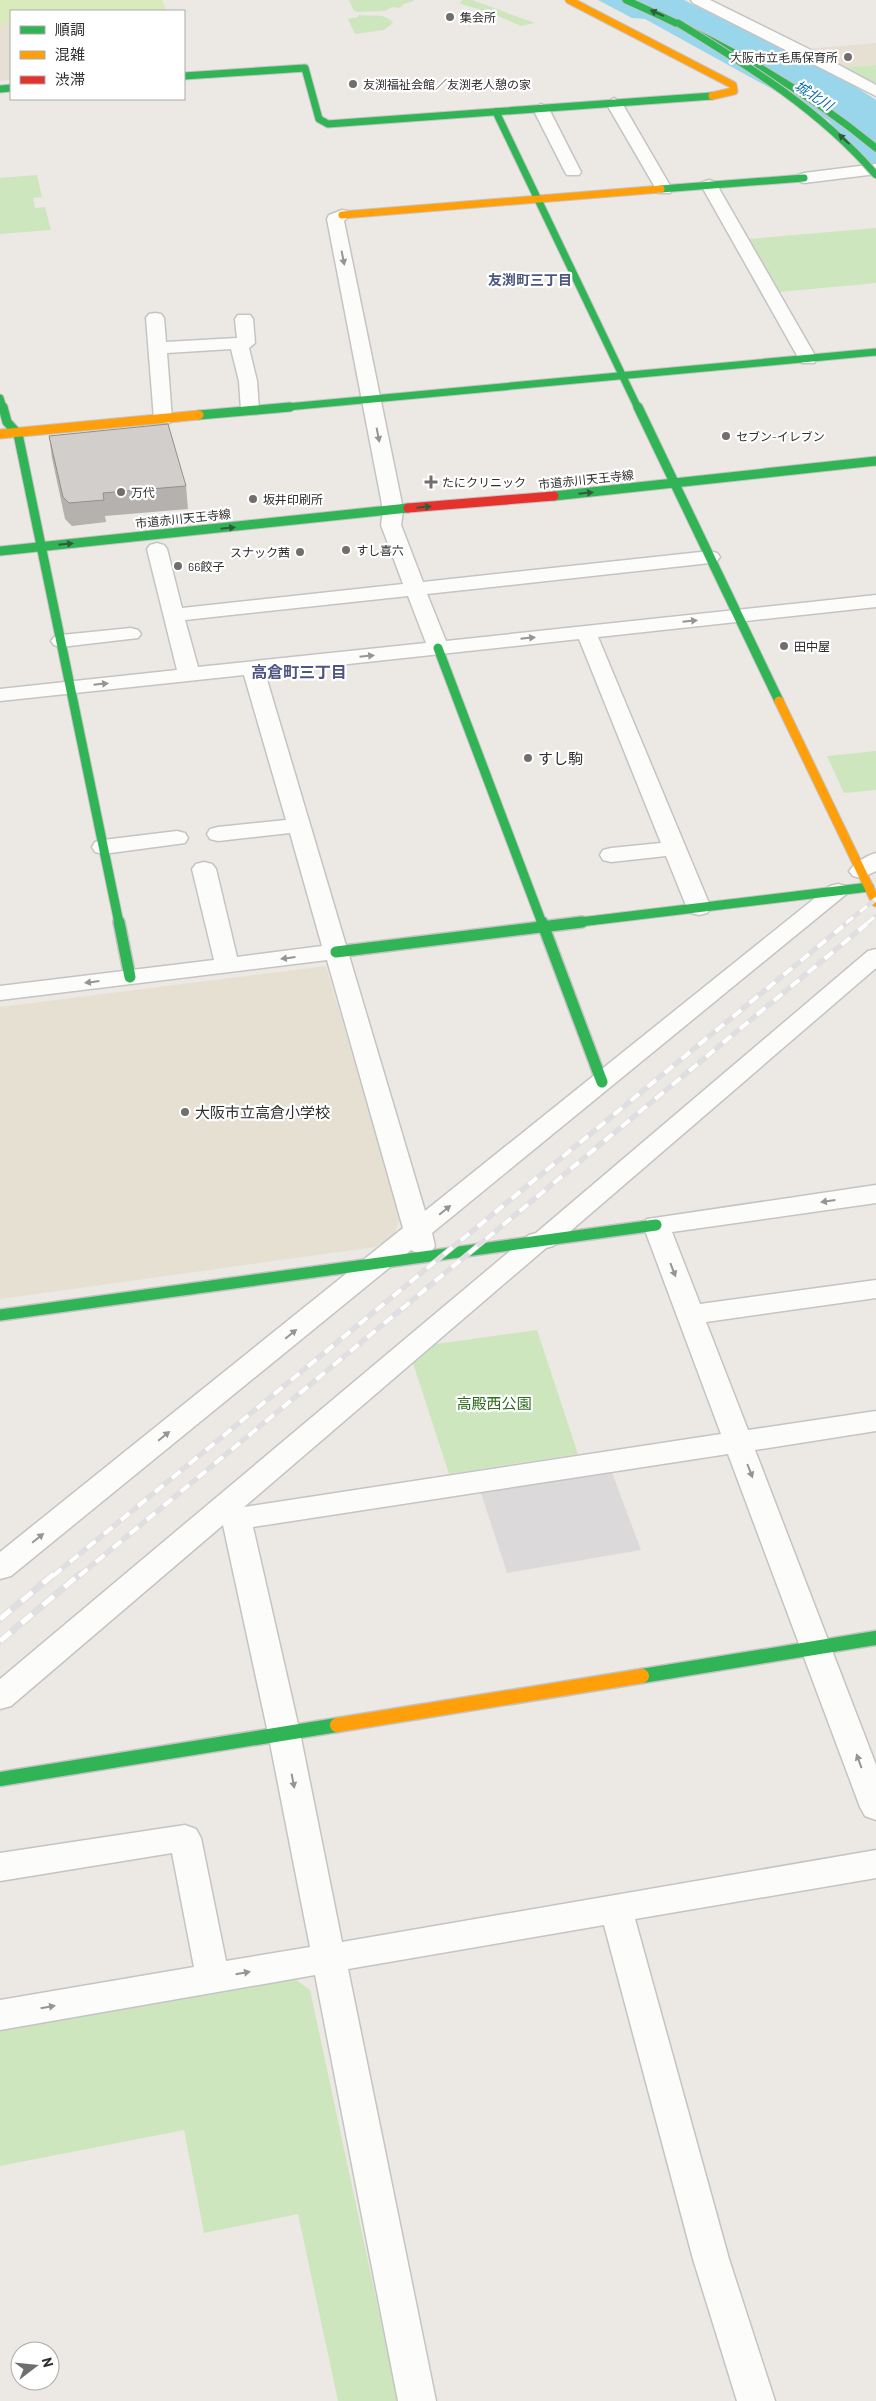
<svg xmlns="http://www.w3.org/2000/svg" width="876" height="2401" font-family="Barlow,'Noto Sans JP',sans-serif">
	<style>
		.industrial { fill: #dcd9db }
		.education { fill: #e6e0d3 }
		.green { fill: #cee6be }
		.pitch { fill: #d9eabb }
		.water { fill: #99d6ec }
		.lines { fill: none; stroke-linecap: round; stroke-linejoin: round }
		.street-casing { stroke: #c5c4c5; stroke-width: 3 }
		.fast-far3-casing { stroke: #c5c4c5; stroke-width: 9 }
		.fast-far2-casing { stroke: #c5c4c5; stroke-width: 11 }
		.fast-far1-casing { stroke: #c5c4c5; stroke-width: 14 }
		.fast-casing { stroke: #c5c4c5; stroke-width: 17 }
		.slow-far2-casing { stroke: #c5c4c5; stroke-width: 9 }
		.slow-far1-casing { stroke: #c5c4c5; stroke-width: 11 }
		.slow-casing { stroke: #c5c4c5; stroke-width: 17 }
		.jam-casing { stroke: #c5c4c5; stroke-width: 11 }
		.street { fill: #fcfcfb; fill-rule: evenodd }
		.fast-far3 { stroke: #30b455; stroke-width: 7 }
		.fast-far2 { stroke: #30b455; stroke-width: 9 }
		.fast-far1 { stroke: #30b455; stroke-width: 11 }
		.fast { stroke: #30b455; stroke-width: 14 }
		.slow-far2 { stroke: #ff9f0a; stroke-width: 7 }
		.slow-far1 { stroke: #ff9f0a; stroke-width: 9 }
		.slow { stroke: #ff9f0a; stroke-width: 14 }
		.jam { stroke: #e5322d; stroke-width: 9 }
		.rail-far2-casing { stroke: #dfdfe1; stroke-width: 4.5 }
		.rail-far1-casing { stroke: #dfdfe1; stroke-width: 5.5 }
		.rail-casing { stroke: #dfdfe1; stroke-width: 7 }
		.rail-far2 { stroke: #fff; stroke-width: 3; stroke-dasharray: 9; stroke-linecap: butt }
		.rail-far1 { stroke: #fff; stroke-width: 4; stroke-dasharray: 11; stroke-linecap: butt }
		.rail { stroke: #fff; stroke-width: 5; stroke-dasharray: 14; stroke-linecap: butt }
		.fast-bridge-casing { stroke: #c6c5c4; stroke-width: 9; stroke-linecap: butt }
		.fast-bridge { stroke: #30b455; stroke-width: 7 }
		.wall { fill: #b4b1af }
		.building { fill: #d1cecb; stroke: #92908e }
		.oneway { fill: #2f5d3c }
		.oneway2 { fill: #959594 }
		.poi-dot { fill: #706f6e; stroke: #fff; stroke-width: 2 }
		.labels { text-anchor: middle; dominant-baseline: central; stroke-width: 4.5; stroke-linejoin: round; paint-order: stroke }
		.far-poi-label { font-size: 12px; fill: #2e2e2e; stroke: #fff; text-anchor: start }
		.far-street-label { font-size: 12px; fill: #2e2e2e; stroke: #fff }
		.far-water-label { font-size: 14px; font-style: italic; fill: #0d6fa3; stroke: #fff }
		.far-neighbourhood-label { font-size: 14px; font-weight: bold; fill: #4d5680; stroke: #fff }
		.poi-label { font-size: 15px; fill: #2e2e2e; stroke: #fff; text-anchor: start }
		.park-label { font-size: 15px; fill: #2c6e1b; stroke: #fff }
		.neighbourhood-label { font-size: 16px; font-weight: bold; fill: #4d5680; stroke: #fff }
	</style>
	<rect width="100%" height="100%" fill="#ece8e4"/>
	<polygon class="industrial" points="611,1470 641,1550 507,1573 481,1493"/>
	<g class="education">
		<polygon points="0,0 162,0 166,11 11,11 11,80 0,81"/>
		<polygon points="876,43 876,65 841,68 805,49"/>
		<polygon points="326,966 400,1217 394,1235 375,1247 0,1299 0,1007"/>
	</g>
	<g class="green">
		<polygon points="349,0 413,0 414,1 404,4 400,8 392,7 385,11 358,12 354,11"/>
		<polygon points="463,0 472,0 535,23 521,26 491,13 461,4 460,2"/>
		<path d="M359 15C372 17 385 12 393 23L384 30 355 34 348 19 358 17Z"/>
		<polygon points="876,65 876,82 869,83 841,68"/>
		<polygon points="37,175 42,197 33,198 35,208 45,207 51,230 0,234 0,178"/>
		<polygon points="876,228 876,283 779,292 749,239"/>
		<polygon points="876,751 876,790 844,793 827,756"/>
		<polygon points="537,1330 578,1454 449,1474 413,1363 436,1344"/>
		<polygon points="288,1974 310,1990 398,2401 338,2401 298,2214 204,2233 184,2130 0,2166 0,2030"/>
	</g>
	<polygon class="pitch" points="0,0 162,0 166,11 11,11 11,23 0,24"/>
	<polygon class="water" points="598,0 684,0 845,80 876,100 876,173 828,120 645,19 632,18"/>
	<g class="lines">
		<g class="street-casing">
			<g id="street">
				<polygon points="691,0 710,0 813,51 876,85 876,96 693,3"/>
				<polygon points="614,98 622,103 672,189 670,193 658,193 656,189 606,103"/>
				<polygon points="541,104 549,109 581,172 579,175 567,175 565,172 533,109"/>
				<polygon points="876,164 876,174 804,183 798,181 796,178 798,175 804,173"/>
				<polygon points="709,180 715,182 717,185 817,359 814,363 802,363 799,359 701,185 703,182"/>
				<path d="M342 210 348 211 350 215 344 221 401 499 403 511 401 525 423 582 710 551 717 553 720 557 717 561 710 563 427 594 446 641 876 595V607L598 637 711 908 707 913 699 915 691 913 687 908 666 856 611 862 603 860 600 855 603 850 611 848 661 843 579 639 265 673 425 1211 830 886 838 884 846 886 850 891 432 1233 435 1246 431 1252 422 1255 411 1250 11 1576 0 1579V1552L403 1228 327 960 0 1000V986L214 960 192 869 196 864 204 862 212 864 216 869 237 957 322 946 290 833 218 841 210 839 207 834 210 829 218 827 286 820 244 675 0 701V689L177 670 147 549 150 545 157 543 164 545 167 549 182 608 403 584 381 525 383 511 381 499 327 219 329 215ZM408 596 426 643 198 667 185 620Z"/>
				<polygon points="155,313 161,314 164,318 166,342 237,338 235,319 238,315 250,315 253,319 255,343 249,348 257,381 259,410 257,414 243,414 241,410 239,381 231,349 167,353 172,419 170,423 156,423 154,419 146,318 149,314"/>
				<polygon points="131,628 138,630 141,634 138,638 61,647 54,645 51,641 54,637 61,635"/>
				<polygon points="177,831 185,833 188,838 185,843 103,854 95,852 92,847 95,842 103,840"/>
				<path d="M876 853V871L861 878 853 876 849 871C856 862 866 856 876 853Z"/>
				<polygon points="876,949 876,968 553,1246 546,1248 244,1507 721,1434 643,1225 647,1219 876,1185 876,1203 672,1232 700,1304 876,1280 876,1298 706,1322 748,1430 876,1411 876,1431 755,1450 876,1765 876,1820 865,1816 860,1807 728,1454 253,1527 300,1733 342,1942 876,1850 876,1878 635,1919 729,2259 775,2401 737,2401 693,2259 604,1925 348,1969 436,2401 398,2401 315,1975 0,2030 0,2000 194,1967 172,1853 0,1881 0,1853 185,1825 196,1829 201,1838 226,1961 310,1947 268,1733 223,1525 11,1706 0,1709 0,1679 529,1235 536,1233 868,951"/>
			</g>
		</g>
		<g class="fast-far3-casing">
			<g id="fast-far3">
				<path d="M626 0C716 40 800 85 876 148"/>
				<polyline points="184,76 305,68 319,119 328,124 712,96"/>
				<polyline points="0,89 11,88"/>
				<polyline points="496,112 638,408"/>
				<polyline points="661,189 804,178"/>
				<polyline points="0,398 3,408"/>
				<polyline points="276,408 876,352"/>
			</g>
		</g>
		<g class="fast-far2-casing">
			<g id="fast-far2">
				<polyline points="3,407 7,422 18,434 119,923"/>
				<polyline points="638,407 779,701"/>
				<polyline points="199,415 290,407"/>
				<polyline points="554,496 876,461"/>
				<polyline points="0,551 408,508"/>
				<polyline points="438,648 542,923"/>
				<polyline points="572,923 869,887"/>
			</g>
		</g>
		<g class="fast-far1-casing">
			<g id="fast-far1">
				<polyline points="119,922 130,977"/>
				<polyline points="542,922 602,1082"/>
				<polyline points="336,952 582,922"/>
				<polyline points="0,1315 656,1225"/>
			</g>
		</g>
		<g class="fast-casing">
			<g id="fast">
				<polyline points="642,1676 876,1638"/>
				<polyline points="0,1779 337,1725"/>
			</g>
		</g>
		<g class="slow-far2-casing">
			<g id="slow-far2">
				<polyline points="569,0 733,85 734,91 712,96"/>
				<polyline points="342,215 661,189"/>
			</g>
		</g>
		<g class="slow-far1-casing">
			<g id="slow-far1">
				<polyline points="0,434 199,415"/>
				<polyline points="779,701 876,902"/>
			</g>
		</g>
		<g class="slow-casing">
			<polyline id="slow" points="337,1725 642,1676"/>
		</g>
		<g class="jam-casing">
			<polyline id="jam" points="408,508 554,496"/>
		</g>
		<use href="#street" class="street"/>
		<use href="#fast-far3" class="fast-far3"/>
		<use href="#fast-far2" class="fast-far2"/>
		<use href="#fast-far1" class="fast-far1"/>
		<use href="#fast" class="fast"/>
		<use href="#slow-far2" class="slow-far2"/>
		<use href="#slow-far1" class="slow-far1"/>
		<use href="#slow" class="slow"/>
		<use href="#jam" class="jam"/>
		<g class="rail-far2-casing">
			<g id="rail-far2">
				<polyline points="846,923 876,899"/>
				<polyline points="867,923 876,916"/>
			</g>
		</g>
		<g class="rail-far1-casing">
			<g id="rail-far1">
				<polyline points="53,1576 848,922"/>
				<polyline points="79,1576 869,922"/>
			</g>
		</g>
		<g class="rail-casing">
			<g id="rail">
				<polyline points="0,1619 54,1574"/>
				<polyline points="0,1641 80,1574"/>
			</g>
		</g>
		<use href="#rail-far2" class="rail-far2"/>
		<use href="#rail-far1" class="rail-far1"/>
		<use href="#rail" class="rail"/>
		<g class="fast-bridge-casing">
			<path id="fast-bridge" d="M678 23C750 67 820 110 876 175"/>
		</g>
		<use href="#fast-bridge" class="fast-bridge"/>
	</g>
	<polygon class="wall" points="49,436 186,486 188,509 105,516 106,522 72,526 65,519 52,458"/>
	<polygon class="building" points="168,424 186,486 103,493 104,500 69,503 63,497 49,436"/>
	<defs><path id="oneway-solid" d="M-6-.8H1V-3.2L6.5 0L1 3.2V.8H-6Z" transform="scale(1.25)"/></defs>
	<g class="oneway">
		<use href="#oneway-solid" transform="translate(657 13) rotate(-156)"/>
		<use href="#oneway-solid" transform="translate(844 139) rotate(-137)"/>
		<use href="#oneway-solid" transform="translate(586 493) rotate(-6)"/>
		<use href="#oneway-solid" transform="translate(424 507) rotate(-6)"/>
		<use href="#oneway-solid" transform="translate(228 528) rotate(-6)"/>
		<use href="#oneway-solid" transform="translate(66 544) rotate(-6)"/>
	</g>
	<g class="oneway2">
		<use href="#oneway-solid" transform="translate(343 258) rotate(79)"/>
		<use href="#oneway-solid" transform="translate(378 435) rotate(79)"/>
		<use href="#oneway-solid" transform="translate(690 621) rotate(-6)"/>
		<use href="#oneway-solid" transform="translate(528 638) rotate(-6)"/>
		<use href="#oneway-solid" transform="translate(367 656) rotate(-6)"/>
		<use href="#oneway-solid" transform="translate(101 684) rotate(-6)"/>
		<use href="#oneway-solid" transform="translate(288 958) rotate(173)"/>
		<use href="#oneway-solid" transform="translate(92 982) rotate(173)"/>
		<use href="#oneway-solid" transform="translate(828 1201) rotate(172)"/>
		<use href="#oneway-solid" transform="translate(445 1210) rotate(-39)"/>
		<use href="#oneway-solid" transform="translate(673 1270) rotate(69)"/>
		<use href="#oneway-solid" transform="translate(291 1334) rotate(-39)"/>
		<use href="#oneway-solid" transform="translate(164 1436) rotate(-39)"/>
		<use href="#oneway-solid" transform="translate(750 1471) rotate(69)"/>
		<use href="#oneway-solid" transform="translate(38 1538) rotate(-39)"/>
		<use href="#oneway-solid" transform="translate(859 1761) rotate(-110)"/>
		<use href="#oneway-solid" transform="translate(293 1781) rotate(79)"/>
		<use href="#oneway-solid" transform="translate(243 1973) rotate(-10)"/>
		<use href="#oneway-solid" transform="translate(48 2007) rotate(-10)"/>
	</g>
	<g class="poi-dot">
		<circle cx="450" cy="17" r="5"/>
		<circle cx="848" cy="57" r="5"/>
		<circle cx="353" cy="84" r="5"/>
		<circle cx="726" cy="436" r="5"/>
		<path d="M428.5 474.5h5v5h5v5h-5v5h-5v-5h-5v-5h5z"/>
		<circle cx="121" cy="492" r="5"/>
		<circle cx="253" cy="499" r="5"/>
		<circle cx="346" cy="550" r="5"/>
		<circle cx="300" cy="552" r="5"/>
		<circle cx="178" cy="566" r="5"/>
		<circle cx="784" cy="646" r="5"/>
		<circle cx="528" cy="758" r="5"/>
		<circle cx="185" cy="1112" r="5"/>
	</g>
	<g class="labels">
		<g class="far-poi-label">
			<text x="460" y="17">集会所</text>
			<text x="838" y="57" text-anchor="end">大阪市立毛馬保育所</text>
			<text x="363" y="84">友渕福祉会館／友渕老人憩の家</text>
			<text x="736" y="436">セブン-イレブン</text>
			<text x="442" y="482">たにクリニック</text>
			<text x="131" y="492">万代</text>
			<text x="263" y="499">坂井印刷所</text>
			<text x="356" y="550">すし喜六</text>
			<text x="290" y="552" text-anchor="end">スナック茜</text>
			<text x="188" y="566">66餃子</text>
			<text x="794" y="646">田中屋</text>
		</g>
		<g class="far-street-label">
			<text transform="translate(586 479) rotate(-6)">市道赤川天王寺線</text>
			<text transform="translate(183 518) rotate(-6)">市道赤川天王寺線</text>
		</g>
		<g class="far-water-label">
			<text transform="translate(814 95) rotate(33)">城北川</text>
		</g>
		<g class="far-neighbourhood-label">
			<text x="530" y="279">友渕町三丁目</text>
		</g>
		<g class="poi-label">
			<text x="538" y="758">すし駒</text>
			<text x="195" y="1112">大阪市立高倉小学校</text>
		</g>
		<g class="park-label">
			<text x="494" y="1403">高殿西公園</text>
		</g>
		<g class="neighbourhood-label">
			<text x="299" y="671">高倉町三丁目</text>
		</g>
	</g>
	<rect x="10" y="10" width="175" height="90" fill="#ffffff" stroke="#ababab"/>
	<rect x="20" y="26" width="25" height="8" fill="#30b455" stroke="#ababab"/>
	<text x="55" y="35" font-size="15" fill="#2e2e2e">順調</text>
	<rect x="20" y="51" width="25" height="8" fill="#ff9f0a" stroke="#ababab"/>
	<text x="55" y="60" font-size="15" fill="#2e2e2e">混雑</text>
	<rect x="20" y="76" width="25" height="8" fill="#e5322d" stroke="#ababab"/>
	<text x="55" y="85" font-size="15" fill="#2e2e2e">渋滞</text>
	<g transform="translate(35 2366) rotate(74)"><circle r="24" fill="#ffffff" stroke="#ababab"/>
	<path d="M0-4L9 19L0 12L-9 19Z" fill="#706f6e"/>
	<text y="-8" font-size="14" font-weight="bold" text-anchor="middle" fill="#2e2e2e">N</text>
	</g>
</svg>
